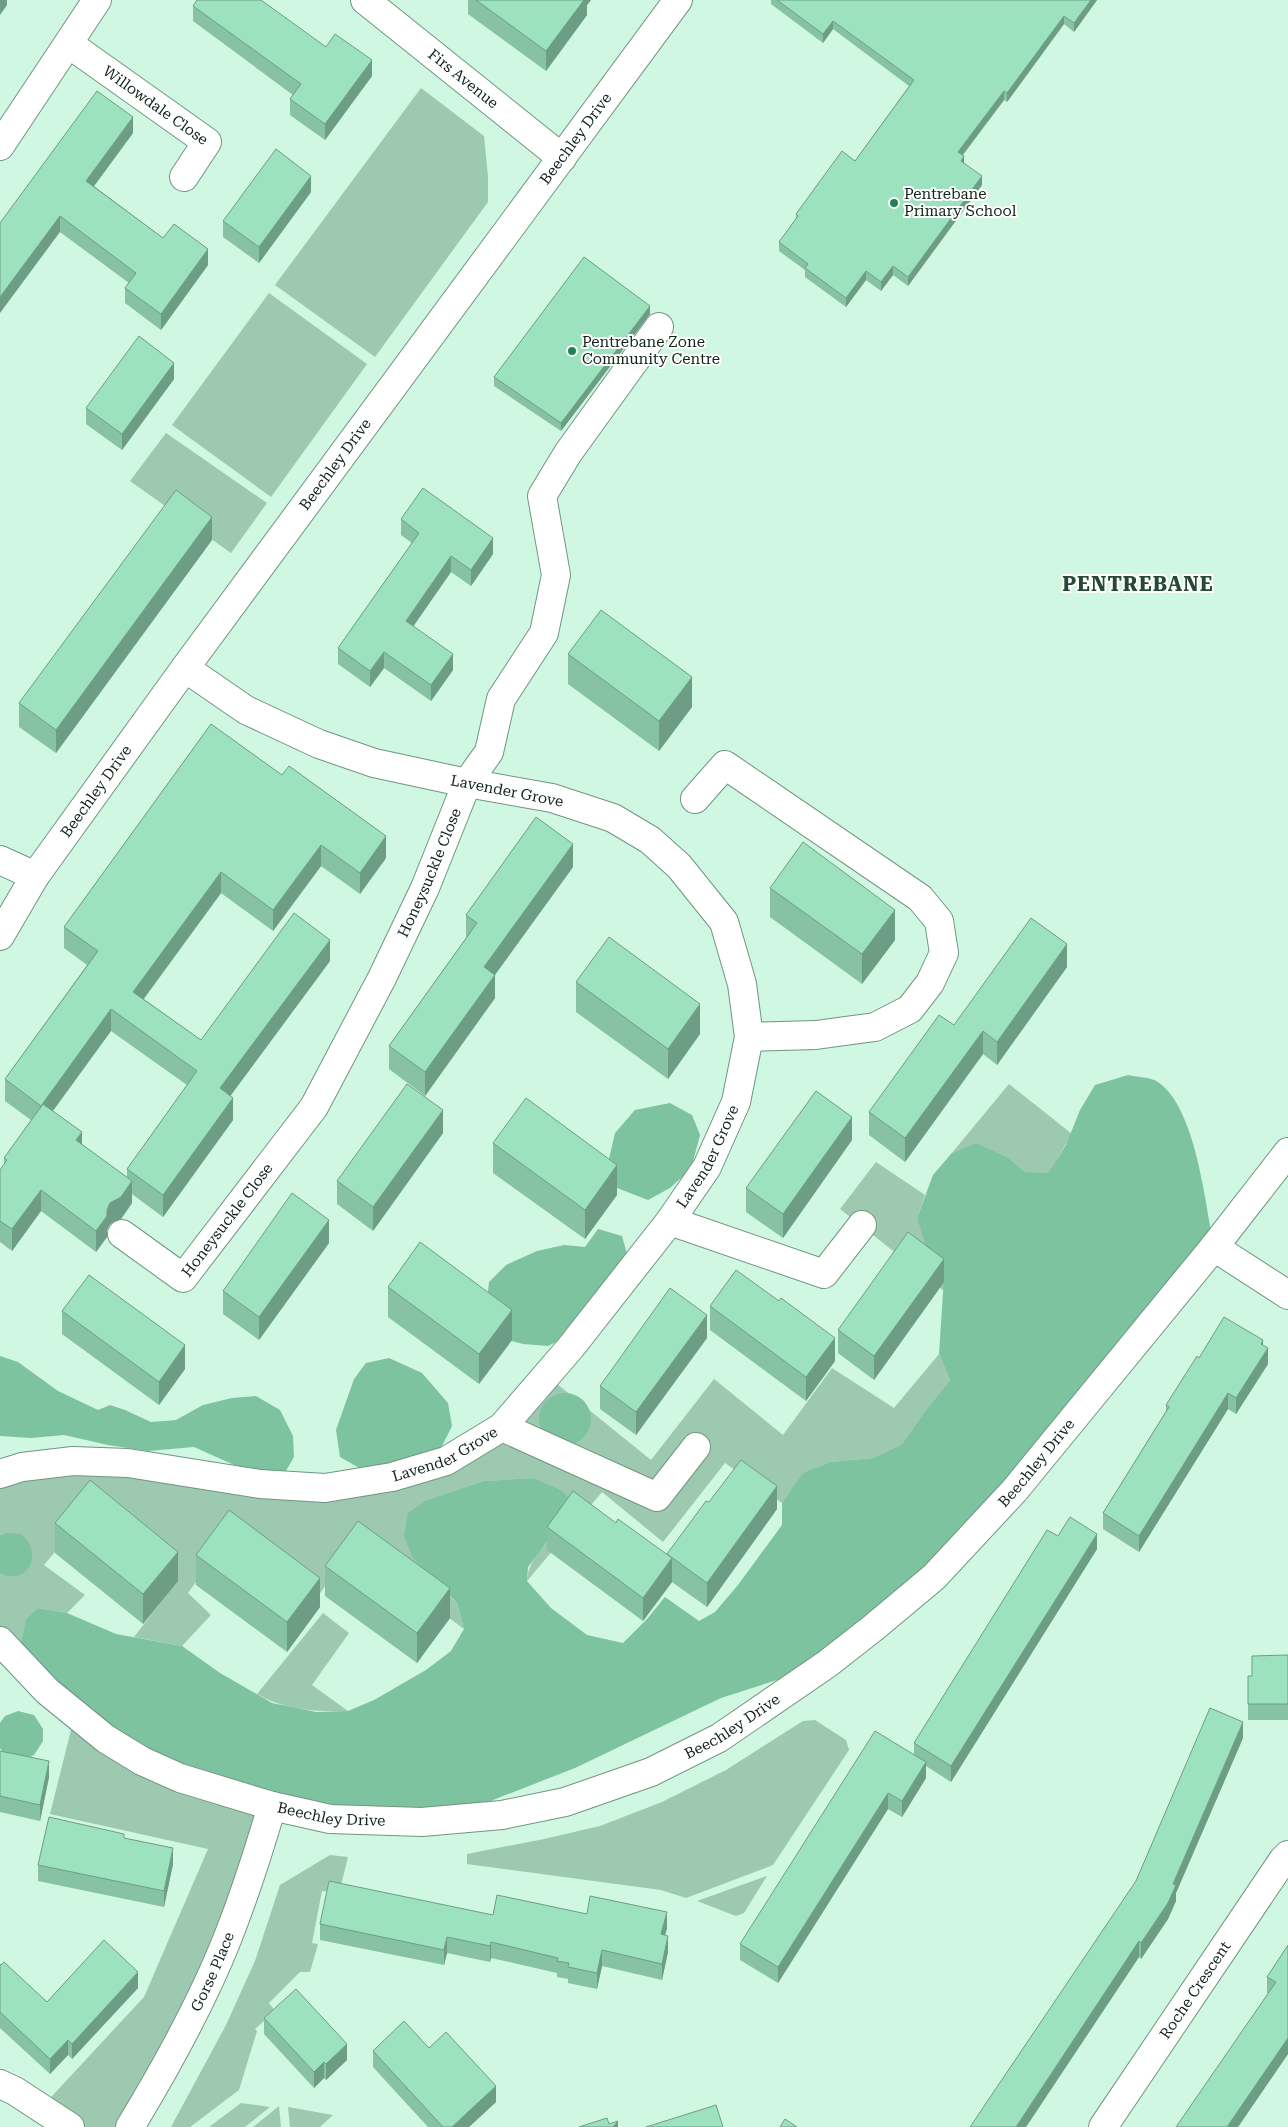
<svg xmlns="http://www.w3.org/2000/svg" width="1288" height="2127" font-family="'Roboto Serif',serif">
	<style>
		.green { fill: #9dc9b1 }
		.forest { fill: #7dc39f }
		.lines { fill: none; stroke-linecap: round; stroke-linejoin: round }
		.minor-casing { stroke: #719682; stroke-width: 30 }
		.minor { stroke: #fff; stroke-width: 28 }
		.wall { fill: #86c2a3; fill-rule: evenodd }
		.shaded-wall { fill: #6d9e85 }
		.building { fill: #9ce2be; stroke: #6d9e85 }
		.poi-dot { fill: #21825a; stroke: #fff; stroke-width: 2 }
		.labels { text-anchor: middle; dominant-baseline: central; stroke-width: 4; stroke-linejoin: round; paint-order: stroke }
		.street-label { font-size: 15px; fill: #13221a; stroke: #fff }
		.poi-label { font-size: 15px; fill: #13221a; stroke: #fff; text-anchor: start }
		.district-label { font-size: 20px; font-weight: bold; letter-spacing: 1px; fill: #264837; stroke: #fff }
	</style>
	<rect width="100%" height="100%" fill="#cff7e1"/>
	<g class="green">
		<polygon points="421,88 484,136 488,176 488,202 375,357 275,285"/>
		<polygon points="269,293 367,364 271,497 172,425"/>
		<polygon points="166,433 267,503 231,553 130,481"/>
		<polygon points="1009,1084 1072,1134 1048,1174 1025,1172 1009,1158 951,1154"/>
		<polygon points="876,1162 925,1195 917,1218 944,1278 944,1291 840,1209"/>
		<path d="M939 1354 950 1380 925 1411 902 1444 873 1458 830 1462 804 1473 782 1503 725 1463 663 1542 602 1492 527 1581C529 1555 551 1538 569 1521L534 1478 483 1481 427 1500 439 1586 457 1603 464 1629 353 1547 306 1613 225 1543 188 1593 211 1615 182 1646 134 1637 172 1588 83 1518 44 1565 85 1595 67 1613 38 1608 21 1645 0 1641V1474L22 1467 260 1484 446 1461 546 1375 651 1460 714 1379 783 1435 832 1368 894 1408Z"/>
		<path d="M323 1613 349 1633 312 1685 348 1711C316 1712 284 1710 257 1694Z"/>
		<polygon points="75,1714 272,1806 130,2127 70,2127 41,2108 144,1997 208,1849 50,1814"/>
		<polygon points="815,1720 846,1740 849,1750 773,1865 686,1898 661,1890 467,1864 467,1854 544,1839 600,1826 662,1802 726,1770 803,1721"/>
		<polygon points="330,1855 348,1857 339,1893 322,1891 312,1943 318,1944 310,1972 300,1972 269,2003 275,2011 255,2029 257,2031 239,2090 190,2127 171,2127 226,2025 255,1961 280,1885"/>
		<polygon points="767,1876 744,1913 736,1916 697,1901"/>
		<polygon points="241,2103 270,2107 245,2127 209,2127"/>
		<polygon points="279,2106 281,2127 253,2127"/>
		<polygon points="288,2107 333,2115 320,2127 290,2127"/>
	</g>
	<g class="forest">
		<path d="M1128 1075C1136 1077 1150 1077 1158 1082 1196 1108 1205 1203 1214 1247L1014 1491 827 1664 721 1698 575 1768 493 1800 466 1819H330L106 1739 21 1645 26 1620 38 1608 67 1613 116 1634 182 1646 220 1673 272 1703 316 1712 348 1711 374 1700 426 1670 451 1651 464 1629 457 1603 413 1558 404 1536 408 1513 427 1500 483 1481 534 1478 562 1491 574 1503 569 1522 545 1544 528 1567 527 1581 551 1608 587 1635 623 1643 647 1619 665 1597 699 1621 715 1612 738 1585 782 1525V1503L803 1473 830 1462 873 1458 902 1444 925 1411 950 1380 939 1354 944 1278 928 1252 917 1218 933 1175 951 1154 976 1143 1009 1158 1025 1172 1048 1173 1066 1145 1080 1110 1095 1085Z"/>
		<polygon points="670,1103 692,1115 700,1135 691,1169 670,1188 648,1200 612,1186 609,1159 615,1133 635,1110"/>
		<polygon points="598,1229 622,1236 627,1254 572,1334 548,1346 523,1344 501,1338 485,1318 489,1282 506,1265 537,1251 564,1245 585,1247"/>
		<polygon points="0,1356 18,1362 58,1391 98,1410 110,1405 125,1410 151,1422 176,1420 203,1405 232,1398 256,1396 280,1410 293,1436 294,1457 283,1476 259,1476 194,1447 148,1451 108,1445 64,1435 31,1438 0,1436"/>
		<polygon points="389,1358 422,1373 448,1403 452,1426 441,1448 400,1467 363,1470 340,1457 336,1430 354,1379 366,1363"/>
		<circle cx="565" cy="1419" r="26"/>
		<path d="M6 1533 21 1534C45 1553 27 1587 0 1573V1536Z"/>
		<polygon points="18,1711 34,1715 43,1729 43,1741 34,1755 26,1759 3,1752 0,1748 0,1723 5,1716"/>
	</g>
	<g class="lines">
		<g class="minor-casing">
			<g id="minor">
				<path id="s1" d="M365 0 562 158"/>
				<path id="s2" d="M69 44 207 142 184 177"/>
				<polyline points="0,146 97,0"/>
				<polyline points="695,799 725,765 920,898 939,921 944,953 930,983 910,1009 875,1027 816,1035 749,1037"/>
				<polyline points="0,860 35,876"/>
				<path id="s3" d="M0 936 35 876 185 668 678 0"/>
				<polyline points="670,1221 824,1274 862,1225"/>
				<path id="s4" d="M122 1234 183 1278 314 1107 382 978 425 888 467 783 489 752 501 699 544 633 556 575 542 496 568 453 659 327"/>
				<polyline points="1214,1247 1288,1295"/>
				<polyline points="502,1427 657,1497 696,1447"/>
				<path id="s5" d="M0 1474 22 1467 73 1461 128 1463 260 1484 325 1488 392 1477 446 1461 502 1427 571 1347 670 1221 707 1167 736 1102 749 1037 742 984 724 922 679 866 650 840 613 818 552 798 467 783 374 763 319 744 246 710 185 668"/>
				<path id="s6" d="M0 1641 47 1691 106 1739 142 1761 180 1778 272 1806 330 1819 422 1822 502 1815 565 1802 651 1772 719 1738 827 1664 873 1628 934 1577 1014 1491 1214 1247 1288 1152"/>
				<polyline points="0,2084 15,2091 70,2127"/>
				<path id="s7" d="M130 2127C167 2066 202 2003 228 1937 245 1894 259 1850 272 1806"/>
				<path id="s8" d="M1103 2127 1283 1860 1288 1855"/>
			</g>
		</g>
		<use href="#minor" class="minor"/>
	</g>
	<g class="wall">
		<polygon points="468,0 591,0 587,5 587,15 546,71 468,14"/>
		<polygon points="771,0 1097,0 1074,32 1064,24 1007,102 1004,100 963,155 964,163 982,185 908,286 893,275 881,291 866,280 846,307 805,277 805,270 779,251 779,242 796,219 796,214 855,161 909,86 833,29 823,43 771,4"/>
		<polygon points="193,6 326,47 372,76 325,140 290,115 290,99 293,95 193,21"/>
		<polygon points="133,133 94,186 163,238 208,265 161,330 125,303 125,288 129,283 60,232 0,223"/>
		<polygon points="311,192 259,263 223,237 223,221"/>
		<polygon points="650,314 561,431 494,386 494,377"/>
		<polygon points="174,379 122,450 86,424 86,408"/>
		<polygon points="401,519 493,554 471,586 451,572 413,626 453,670 431,701 384,668 370,687 338,664 338,648 412,543 401,535"/>
		<polygon points="212,540 56,753 19,727 19,703"/>
		<polygon points="568,654 692,707 659,751 568,684"/>
		<path d="M211 724 386 858 360 894 321 866 273 931 221 893 144 999 201 1040 330 961 230 1096 233 1120 163 1217 132 1194V1203L121 1219 110 1224 107 1230V1237L96 1252 41 1211 12 1251 0 1242V1170L4 1165V1158L31 1120 5 1101V1079L87 965 64 948V927ZM111 1031 187 1085 127 1169V1177L82 1145 53 1111Z"/>
		<polygon points="573,867 495,975 495,998 425,1096 389,1069 389,1046 466,938 466,915"/>
		<polygon points="770,888 895,940 862,984 770,917"/>
		<polygon points="1067,967 997,1065 983,1054 905,1162 869,1135 869,1112 954,1025"/>
		<polygon points="576,982 700,1034 668,1079 576,1012"/>
		<polygon points="443,1133 373,1231 337,1204 337,1181"/>
		<polygon points="852,1140 783,1238 746,1212 746,1188"/>
		<polygon points="493,1143 617,1195 585,1239 493,1173"/>
		<polygon points="329,1243 259,1340 223,1314 223,1291"/>
		<polygon points="944,1282 874,1380 838,1353 838,1330"/>
		<polygon points="388,1287 512,1340 479,1384 388,1317"/>
		<polygon points="779,1301 835,1361 806,1401 710,1330 710,1306"/>
		<polygon points="62,1311 185,1369 159,1405 62,1334"/>
		<polygon points="707,1338 636,1435 600,1409 600,1386"/>
		<polygon points="1263,1345 1268,1364 1236,1414 1228,1409 1139,1552 1103,1529 1103,1513 1166,1411 1166,1405"/>
		<polygon points="709,1502 777,1509 707,1607 672,1582 643,1621 547,1550 547,1527 616,1523 667,1555"/>
		<polygon points="55,1523 178,1581 143,1624 55,1553"/>
		<polygon points="1058,1536 1097,1549 951,1782 926,1766 926,1778 902,1817 888,1809 778,1983 740,1960 740,1944 914,1755 914,1743"/>
		<polygon points="196,1555 320,1607 287,1652 196,1585"/>
		<polygon points="325,1566 450,1618 417,1663 325,1596"/>
		<polygon points="1288,1655 1288,1720 1248,1720 1248,1676 1252,1676"/>
		<polygon points="1243,1738 1176,1893 1176,1901 1168,1919 1141,1959 1139,1957 1026,2127"/>
		<polygon points="0,1751 49,1777 40,1821 0,1812"/>
		<polygon points="124,1838 173,1864 164,1907 38,1881 38,1865"/>
		<polygon points="587,1914 667,1928 665,1935 668,1952 662,1980 602,1966 597,1989 568,1983 568,1979 557,1977 557,1973 491,1958 490,1962 447,1953 444,1965 320,1940 320,1924 493,1915"/>
		<polygon points="1288,1945 1288,2054 1238,2127 1268,1993 1267,1993 1267,1977"/>
		<polygon points="0,1964 47,2002 138,1988 72,2059 68,2055 50,2074 0,2028"/>
		<polygon points="264,2018 347,2060 326,2080 324,2078 314,2088 264,2034"/>
		<polygon points="429,2048 496,2102 469,2127 428,2127 373,2067 373,2051"/>
	</g>
	<g class="shaded-wall">
		<polygon points="0,0 7,0 7,5 0,15"/>
		<polygon points="582,0 591,0 587,5 587,15 546,71 546,51"/>
		<polygon points="1091,0 1097,0 1074,32 1074,23"/>
		<polygon points="1064,16 1064,24 1007,102 1007,93"/>
		<polygon points="833,21 833,29 823,43 823,34"/>
		<polygon points="372,60 372,76 325,140 325,124"/>
		<polygon points="1004,91 1004,100 958,161 958,152"/>
		<polygon points="133,117 133,133 86,197 86,181"/>
		<polygon points="964,156 964,165 961,161"/>
		<polygon points="311,176 311,192 259,263 259,247"/>
		<polygon points="982,176 982,185 908,286 908,277"/>
		<polygon points="60,216 60,232 0,313 0,297"/>
		<polygon points="208,249 208,265 161,330 161,314"/>
		<polygon points="893,266 893,275 881,291 881,282"/>
		<polygon points="866,271 866,280 846,307 846,298"/>
		<polygon points="650,306 650,314 561,431 561,423"/>
		<polygon points="174,363 174,379 122,450 122,434"/>
		<polygon points="212,517 212,540 56,753 56,730"/>
		<polygon points="493,538 493,554 471,586 471,570"/>
		<polygon points="451,556 451,572 406,637 406,621"/>
		<polygon points="384,652 384,668 370,687 370,671"/>
		<polygon points="453,654 453,670 431,701 431,685"/>
		<polygon points="692,677 692,707 659,751 659,721"/>
		<polygon points="386,836 386,858 360,894 360,873"/>
		<polygon points="573,844 573,867 484,990 484,967"/>
		<polygon points="321,845 321,866 273,931 273,910"/>
		<polygon points="221,872 221,893 133,1013 133,992"/>
		<polygon points="895,910 895,940 862,984 862,954"/>
		<polygon points="330,940 330,961 220,1110 220,1088"/>
		<polygon points="1067,944 1067,967 997,1065 997,1042"/>
		<polygon points="495,975 495,998 425,1096 425,1072"/>
		<polygon points="700,1004 700,1034 668,1079 668,1049"/>
		<polygon points="111,1009 111,1031 41,1127 41,1106"/>
		<polygon points="983,1031 983,1054 905,1162 905,1138"/>
		<polygon points="233,1098 233,1120 163,1217 163,1195"/>
		<polygon points="443,1110 443,1133 373,1231 373,1207"/>
		<polygon points="852,1117 852,1140 783,1238 783,1214"/>
		<polygon points="82,1132 82,1154 76,1140"/>
		<polygon points="617,1165 617,1195 585,1239 585,1210"/>
		<polygon points="132,1181 132,1203 121,1219 110,1224 107,1230 107,1237 96,1252 96,1231 110,1203"/>
		<polygon points="41,1190 41,1211 12,1251 12,1229"/>
		<polygon points="329,1220 329,1243 259,1340 259,1317"/>
		<polygon points="944,1259 944,1282 874,1380 874,1356"/>
		<polygon points="512,1310 512,1340 479,1384 479,1354"/>
		<polygon points="707,1315 707,1338 636,1435 636,1412"/>
		<polygon points="835,1338 835,1361 806,1401 806,1377"/>
		<polygon points="1263,1340 1263,1355 1268,1348 1268,1364 1236,1414 1236,1398"/>
		<polygon points="185,1345 185,1369 159,1405 159,1382"/>
		<polygon points="1228,1393 1228,1409 1139,1552 1139,1536"/>
		<polygon points="777,1486 777,1509 707,1607 707,1583"/>
		<polygon points="1097,1534 1097,1549 951,1782 951,1766"/>
		<polygon points="178,1552 178,1581 143,1624 143,1594"/>
		<polygon points="672,1558 672,1582 643,1621 643,1598"/>
		<polygon points="320,1578 320,1607 287,1652 287,1622"/>
		<polygon points="450,1588 450,1618 417,1663 417,1633"/>
		<polygon points="1243,1722 1243,1738 1176,1893 1176,1901 1168,1919 1141,1959 1141,1943 1173,1884"/>
		<polygon points="49,1761 49,1777 40,1821 40,1805"/>
		<polygon points="926,1762 926,1778 902,1817 902,1801"/>
		<polygon points="888,1793 888,1809 778,1983 778,1967"/>
		<polygon points="173,1848 173,1864 164,1907 164,1891"/>
		<polygon points="667,1912 667,1928 661,1950 661,1934"/>
		<polygon points="668,1936 668,1952 662,1980 662,1964"/>
		<polygon points="447,1937 447,1953 444,1965 444,1950"/>
		<polygon points="1139,1941 1139,1957 1026,2127 1016,2127"/>
		<polygon points="491,1942 491,1958 490,1962 490,1946"/>
		<polygon points="602,1950 602,1966 597,1989 597,1973"/>
		<polygon points="138,1972 138,1988 72,2059 72,2044"/>
		<polygon points="1288,2038 1288,2054 1238,2127 1227,2127"/>
		<polygon points="68,2040 68,2055 50,2074 50,2059"/>
		<polygon points="347,2044 347,2060 326,2080 326,2064"/>
		<polygon points="324,2062 324,2078 314,2088 314,2072"/>
		<polygon points="496,2086 496,2102 469,2127 452,2127"/>
		<polygon points="618,2121 618,2127 613,2127"/>
	</g>
	<g class="building">
		<polygon points="197,0 261,0 326,47 335,34 372,60 325,124 290,99 301,84 193,6"/>
		<polygon points="476,0 584,0 546,51"/>
		<polygon points="777,0 1091,0 1074,23 1064,16 1007,93 1004,91 958,152 964,156 961,161 982,176 908,277 893,266 881,282 866,271 846,298 805,268 808,264 779,242 798,216 796,214 842,151 855,161 914,80 833,21 823,34"/>
		<polygon points="97,91 133,117 86,181 163,238 174,224 208,249 161,314 125,288 136,273 60,216 0,297 0,223"/>
		<polygon points="276,149 311,176 259,247 223,221"/>
		<polygon points="584,257 650,306 561,423 494,377"/>
		<polygon points="139,336 174,363 122,434 86,408"/>
		<polygon points="423,488 493,538 471,570 451,556 406,621 453,654 431,685 384,652 370,671 338,648 419,533 401,519"/>
		<polygon points="176,490 212,517 56,730 19,703"/>
		<polygon points="601,610 692,677 659,721 568,654"/>
		<polygon points="211,724 282,775 289,766 386,836 360,873 321,845 273,910 221,872 133,992 201,1040 294,913 330,940 220,1088 233,1098 163,1195 127,1169 197,1071 111,1009 41,1106 5,1079 98,951 64,927"/>
		<polygon points="536,817 573,844 484,967 495,975 425,1072 389,1046 477,923 466,915"/>
		<polygon points="803,842 895,910 862,954 770,888"/>
		<polygon points="1031,918 1067,944 997,1042 983,1031 905,1138 869,1112 939,1015 954,1025"/>
		<polygon points="609,937 700,1004 668,1049 576,982"/>
		<polygon points="407,1084 443,1110 373,1207 337,1181"/>
		<polygon points="816,1091 852,1117 783,1214 746,1188"/>
		<polygon points="526,1098 617,1165 585,1210 493,1143"/>
		<polygon points="43,1104 82,1132 76,1140 132,1181 121,1197 110,1203 107,1210 107,1216 96,1231 41,1190 12,1229 0,1221 0,1170 7,1160 4,1158"/>
		<polygon points="292,1193 329,1220 259,1317 223,1291"/>
		<polygon points="908,1232 944,1259 874,1356 838,1330"/>
		<polygon points="420,1242 512,1310 479,1354 388,1287"/>
		<polygon points="736,1270 779,1301 781,1298 835,1338 806,1377 710,1306"/>
		<polygon points="89,1275 185,1345 159,1382 62,1311"/>
		<polygon points="670,1288 707,1315 636,1412 600,1386"/>
		<polygon points="1224,1317 1263,1340 1261,1344 1268,1348 1236,1398 1228,1393 1139,1536 1103,1513 1169,1407 1166,1405 1197,1356 1199,1358"/>
		<polygon points="741,1460 777,1486 707,1583 667,1554 706,1501 709,1502"/>
		<polygon points="90,1480 178,1552 143,1594 55,1523"/>
		<polygon points="573,1491 616,1523 618,1519 672,1558 643,1598 547,1527"/>
		<polygon points="229,1510 320,1578 287,1622 196,1555"/>
		<polygon points="1070,1517 1097,1534 951,1766 914,1743 1047,1530 1058,1536"/>
		<polygon points="358,1521 450,1588 417,1633 325,1566"/>
		<polygon points="1288,1655 1288,1704 1248,1704 1248,1676 1252,1676 1252,1656"/>
		<polygon points="1210,1708 1243,1722 1173,1884 1176,1885 1168,1903 1141,1943 1139,1941 1016,2127 970,2127 1136,1881"/>
		<polygon points="875,1731 926,1762 902,1801 888,1793 778,1967 740,1944"/>
		<polygon points="0,1751 49,1761 40,1805 0,1796"/>
		<polygon points="49,1817 124,1834 124,1838 173,1848 164,1891 38,1865"/>
		<polygon points="329,1881 493,1915 497,1895 587,1914 590,1896 667,1912 661,1934 668,1936 662,1964 602,1950 597,1973 568,1967 569,1963 557,1961 558,1958 491,1942 490,1946 447,1937 444,1950 320,1924"/>
		<polygon points="104,1940 138,1972 72,2044 68,2040 50,2059 0,2012 0,1964 1,1965 4,1962 47,2002"/>
		<polygon points="1288,1945 1288,2038 1227,2127 1176,2127 1276,1982 1267,1977"/>
		<polygon points="296,1989 347,2044 326,2064 324,2062 314,2072 264,2018"/>
		<polygon points="404,2021 429,2048 446,2032 496,2086 452,2127 443,2127 373,2051"/>
		<polygon points="716,2105 723,2127 646,2127"/>
		<polygon points="607,2118 609,2124 618,2121 613,2127 579,2127"/>
		<polygon points="785,2119 797,2127 780,2127"/>
	</g>
	<g class="poi-dot">
		<circle cx="894" cy="203" r="5"/>
		<circle cx="572" cy="351" r="5"/>
	</g>
	<g class="labels">
		<g class="street-label">
			<text stroke="none"><textPath href="#s1" startOffset="126">Firs Avenue</textPath></text>
			<text stroke="none"><textPath href="#s2" startOffset="106">Willowdale Close</textPath></text>
			<text stroke="none"><textPath href="#s3" startOffset="984">Beechley Drive</textPath></text>
			<text stroke="none"><textPath href="#s3" startOffset="579">Beechley Drive</textPath></text>
			<text transform="translate(507 791) rotate(11)">Lavender Grove</text>
			<text stroke="none"><textPath href="#s3" startOffset="174">Beechley Drive</textPath></text>
			<text stroke="none"><textPath href="#s4" startOffset="552">Honeysuckle Close</textPath></text>
			<text stroke="none"><textPath href="#s5" startOffset="859">Lavender Grove</textPath></text>
			<text stroke="none"><textPath href="#s4" startOffset="148">Honeysuckle Close</textPath></text>
			<text stroke="none"><textPath href="#s5" startOffset="454">Lavender Grove</textPath></text>
			<text stroke="none"><textPath href="#s6" startOffset="1210">Beechley Drive</textPath></text>
			<text stroke="none"><textPath href="#s6" startOffset="805">Beechley Drive</textPath></text>
			<text stroke="none"><textPath href="#s6" startOffset="385">Beechley Drive</textPath></text>
			<text stroke="none"><textPath href="#s7" startOffset="176">Gorse Place</textPath></text>
			<text stroke="none"><textPath href="#s8" startOffset="165">Roche Crescent</textPath></text>
		</g>
		<g class="poi-label">
			<text x="904" y="194">Pentrebane<tspan x="904" dy="17">Primary School</tspan></text>
			<text x="582" y="342">Pentrebane Zone<tspan x="582" dy="17">Community Centre</tspan></text>
		</g>
		<g class="district-label">
			<text x="1138" y="584">PENTREBANE</text>
		</g>
	</g>
</svg>
